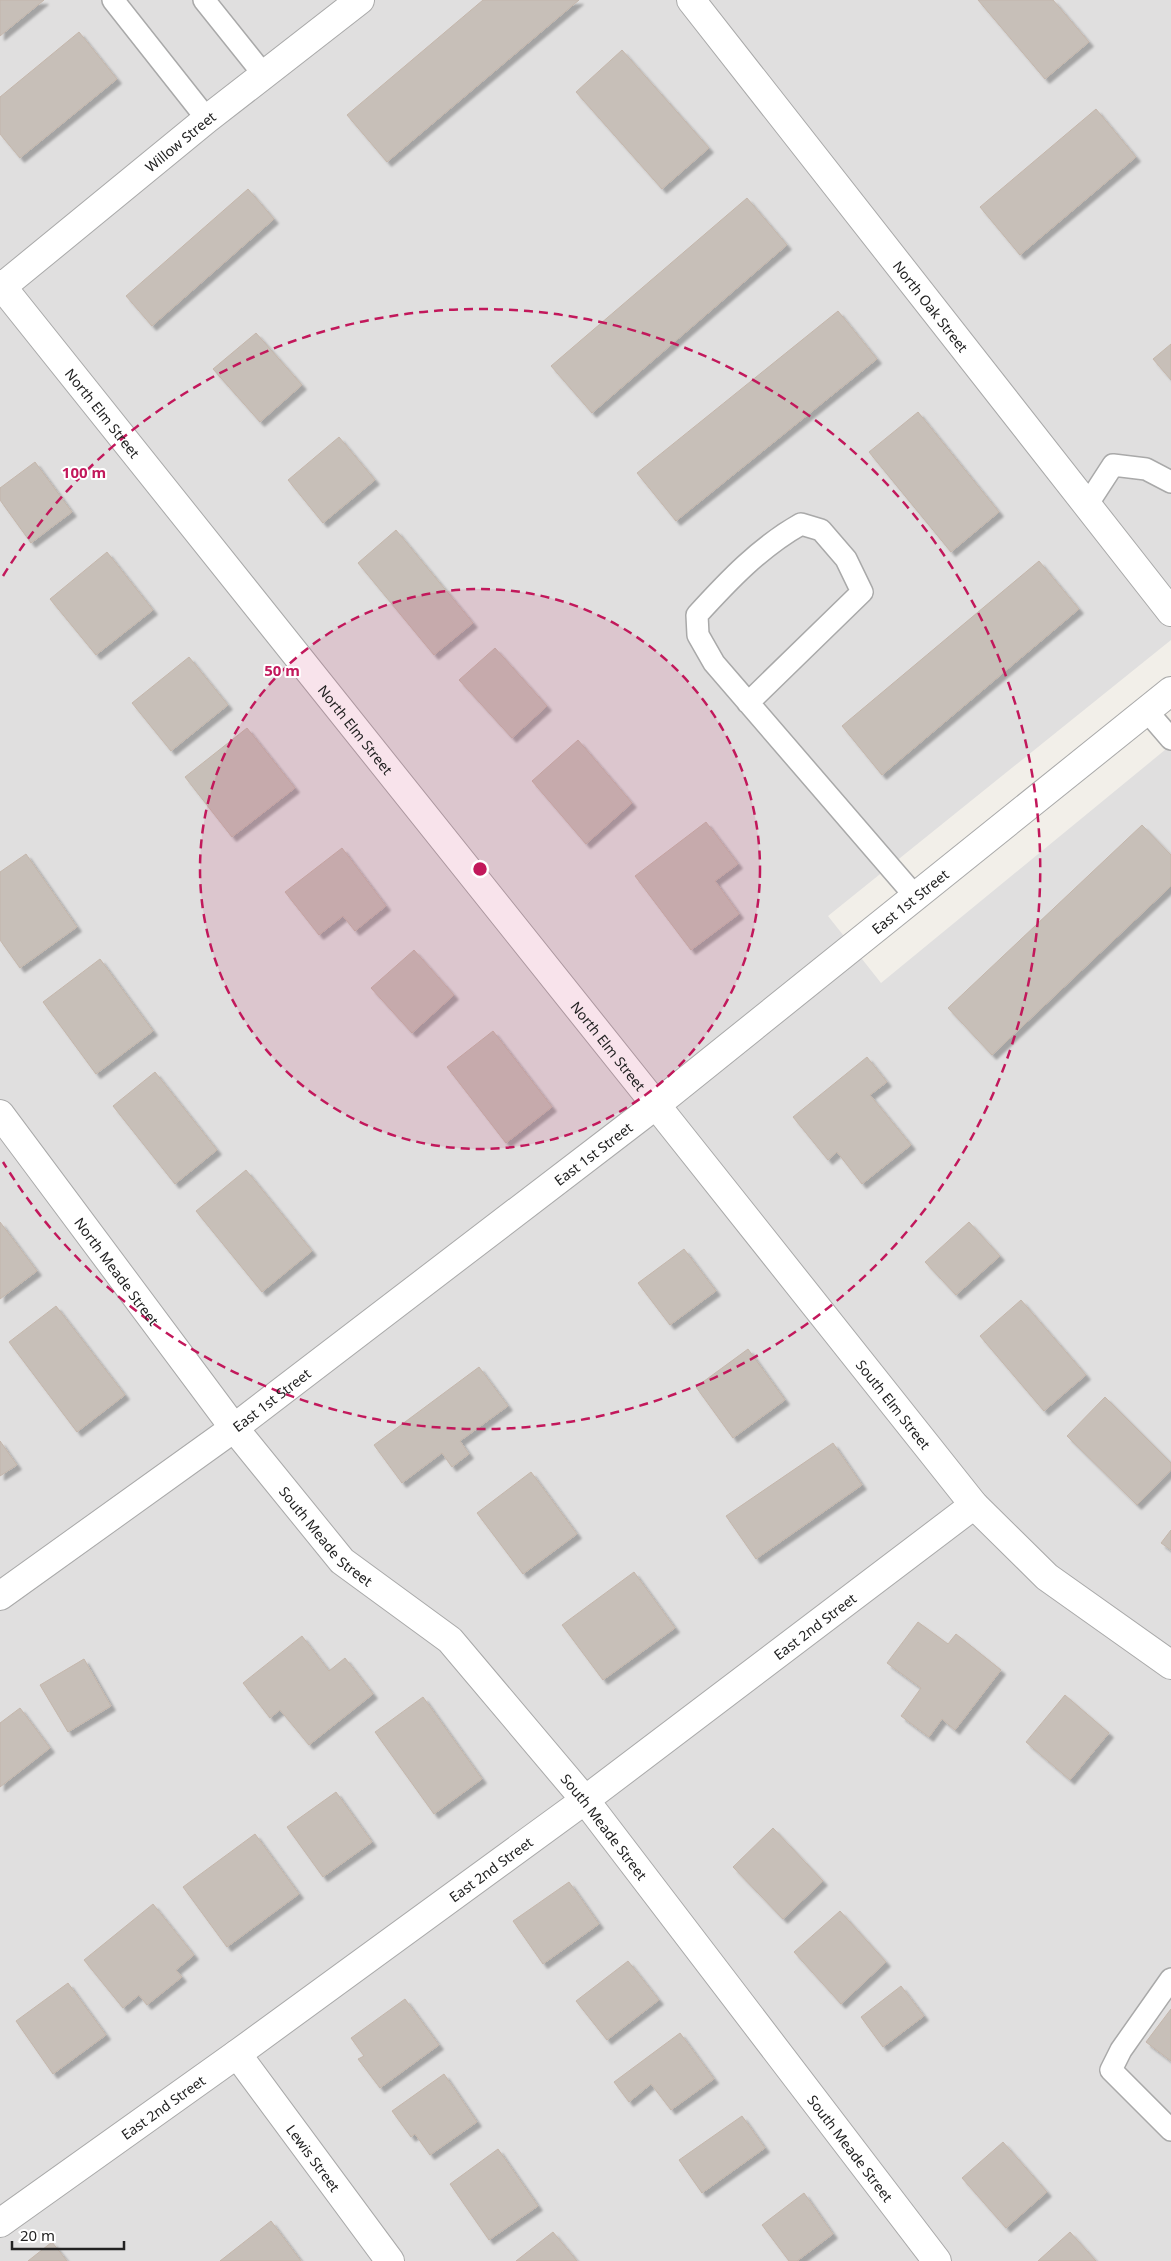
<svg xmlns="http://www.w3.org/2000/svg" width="1171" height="2261" font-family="'Noto Sans',sans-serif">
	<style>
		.residential { fill: #e0dfdf }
		.building { fill: #c7bfb8; stroke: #c4b6ab; filter: url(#shadow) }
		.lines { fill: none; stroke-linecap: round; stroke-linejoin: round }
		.service-casing { stroke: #a9a9a9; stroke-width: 24 }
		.minor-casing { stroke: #a9a9a9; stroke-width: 30 }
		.tertiary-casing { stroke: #a9a9a9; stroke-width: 30 }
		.service { stroke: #fff; stroke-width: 21 }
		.minor { stroke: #fff; stroke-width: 28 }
		.tertiary { stroke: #fff; stroke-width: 28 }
		.ring { fill: none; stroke: #c2185b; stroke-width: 2.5; stroke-dasharray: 9 6 }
		.labels { text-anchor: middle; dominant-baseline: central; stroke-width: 4; stroke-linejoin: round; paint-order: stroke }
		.street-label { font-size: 14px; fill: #222; stroke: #fff }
		.centre { fill: #c2185b; stroke: #fff; stroke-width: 2.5 }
		.ring-label { font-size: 15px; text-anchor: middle; font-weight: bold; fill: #c2185b; stroke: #fff; stroke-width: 4; stroke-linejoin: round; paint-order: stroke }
	</style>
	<defs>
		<filter id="shadow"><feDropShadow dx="4.5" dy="4.5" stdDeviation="1" flood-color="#0004"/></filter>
	</defs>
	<rect width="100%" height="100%" fill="#f2efe9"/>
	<polygon class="residential" points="0,0 1171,0 1171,640 828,916 881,983 1171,745 1171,2261 0,2261"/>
	<g class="building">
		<polygon points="0,0 44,0 0,36"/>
		<polygon points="483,0 579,0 387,162 347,115"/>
		<polygon points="978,0 1053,0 1089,42 1045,79"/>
		<polygon points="79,32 117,79 20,158 0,134 0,97"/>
		<polygon points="622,50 709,148 662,189 576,92"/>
		<polygon points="1096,109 1136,157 1020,255 980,207"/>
		<polygon points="248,189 274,219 152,326 126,296"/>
		<polygon points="747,198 787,245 592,413 551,366"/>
		<polygon points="838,311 877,359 676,521 637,473"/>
		<polygon points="256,333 302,385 260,422 213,369"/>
		<polygon points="1171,344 1171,380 1153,359"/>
		<polygon points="918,412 999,512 951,552 869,452"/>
		<polygon points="339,437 375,480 323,523 288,480"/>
		<polygon points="35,462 72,512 31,543 0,500 0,488"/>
		<polygon points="396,530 473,623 434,655 358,563"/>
		<polygon points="107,552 153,610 96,655 50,599"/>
		<polygon points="1039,561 1079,609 882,775 842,726"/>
		<polygon points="495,648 547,706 512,738 459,680"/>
		<polygon points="189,657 228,705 171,751 132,703"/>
		<polygon points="247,728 295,788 232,837 185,777"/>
		<polygon points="578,740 632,803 586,844 532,781"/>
		<polygon points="706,822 738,864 715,881 739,914 691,950 635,876"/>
		<polygon points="1142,825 1171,855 1171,886 992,1055 948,1008"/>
		<polygon points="342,848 386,906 355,931 343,916 319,935 285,892"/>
		<polygon points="26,854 77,927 20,968 0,940 0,872"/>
		<polygon points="414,950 454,995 412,1033 371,988"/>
		<polygon points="100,959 153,1031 96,1074 43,1002"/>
		<polygon points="493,1031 552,1107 506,1143 447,1067"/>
		<polygon points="867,1057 887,1082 870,1095 911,1145 862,1184 837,1152 828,1160 793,1117"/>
		<polygon points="155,1072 217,1150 175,1184 113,1106"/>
		<polygon points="246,1170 312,1251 262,1292 196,1211"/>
		<polygon points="0,1222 37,1271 0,1299"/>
		<polygon points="969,1222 1000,1256 956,1295 925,1262"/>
		<polygon points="684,1249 716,1291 670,1325 638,1283"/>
		<polygon points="1021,1300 1086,1375 1044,1411 980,1336"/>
		<polygon points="56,1306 125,1395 77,1432 9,1342"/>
		<polygon points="748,1349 785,1400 733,1438 696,1387"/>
		<polygon points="479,1367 508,1406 460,1441 469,1454 452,1467 442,1453 402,1483 374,1445"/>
		<polygon points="1105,1397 1171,1463 1171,1470 1137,1505 1067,1436"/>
		<polygon points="0,1441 17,1465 0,1476"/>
		<polygon points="833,1443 862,1485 756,1559 726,1516"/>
		<polygon points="531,1472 577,1534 523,1574 477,1513"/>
		<polygon points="1171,1530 1171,1550 1161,1543"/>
		<polygon points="634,1572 675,1628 603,1680 562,1625"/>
		<polygon points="918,1622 948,1644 956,1634 1001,1670 955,1730 942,1719 929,1737 901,1716 921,1688 887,1663"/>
		<polygon points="302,1636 329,1671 345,1658 373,1694 309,1745 280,1710 270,1718 243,1683"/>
		<polygon points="84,1659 111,1706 68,1732 40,1685"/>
		<polygon points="1065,1695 1109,1733 1070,1780 1026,1742"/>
		<polygon points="423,1697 482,1779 434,1814 375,1732"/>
		<polygon points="20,1708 50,1748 0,1787 0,1723"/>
		<polygon points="336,1792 372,1842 323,1877 287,1827"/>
		<polygon points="773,1828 823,1881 783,1919 733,1867"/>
		<polygon points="255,1834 299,1894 227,1947 183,1887"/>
		<polygon points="569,1882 599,1924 543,1964 513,1921"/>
		<polygon points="153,1904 194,1955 176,1970 182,1977 147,2005 139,1995 123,2008 84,1960"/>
		<polygon points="840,1911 886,1962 841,2004 794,1952"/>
		<polygon points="628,1961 659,2000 607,2040 576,2001"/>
		<polygon points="68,1983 106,2035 53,2074 16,2021"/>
		<polygon points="901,1986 924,2016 883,2047 861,2017"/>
		<polygon points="405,1999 439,2045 380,2088 358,2059 364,2056 351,2038"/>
		<polygon points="1171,2009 1171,2061 1146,2042"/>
		<polygon points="680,2033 714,2079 671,2110 651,2084 629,2102 614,2082"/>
		<polygon points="444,2074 477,2122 430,2155 415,2134 411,2137 392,2111"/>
		<polygon points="742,2116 765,2148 702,2193 679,2160"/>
		<polygon points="1003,2142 1047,2192 1006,2228 962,2178"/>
		<polygon points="498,2149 538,2206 489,2240 450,2184"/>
		<polygon points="804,2193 833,2234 797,2261 789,2261 762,2225"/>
		<polygon points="271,2221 301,2261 220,2261"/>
		<polygon points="553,2232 577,2261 516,2261"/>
		<polygon points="1070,2232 1096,2261 1038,2261"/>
		<polygon points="52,2242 67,2261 28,2261"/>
	</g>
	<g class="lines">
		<g class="service-casing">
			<g id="service">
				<polyline points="113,0 207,119"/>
				<polyline points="204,0 264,75"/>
				<polyline points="1087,505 1113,465 1146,469 1171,482"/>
				<path d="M748 703 862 592 846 559 821 530 801 524C760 547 728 581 697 615L698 635 714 663 915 896"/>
				<polyline points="1146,710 1171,739"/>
				<polyline points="1171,1979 1121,2050 1111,2070 1171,2130"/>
			</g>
		</g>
		<g class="minor-casing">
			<g id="minor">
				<path id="s1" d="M691 0 1171 612"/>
				<path id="s2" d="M0 284 656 1105"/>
				<path id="s3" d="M2 287 207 119 360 0"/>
				<path id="s4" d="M0 1114 234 1428 342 1561 450 1640 585 1800 937 2261"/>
				<path id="s5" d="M237 2054 390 2261"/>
				<path id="s6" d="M0 2223 237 2054 585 1800 974 1505"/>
			</g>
		</g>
		<g class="tertiary-casing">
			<g id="tertiary">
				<path id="s7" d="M656 1105 974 1505 1047 1577 1171 1665"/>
				<path id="s8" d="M0 1596 234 1428 656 1105 1171 691"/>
			</g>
		</g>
		<use href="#service" class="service"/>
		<use href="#minor" class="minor"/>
		<use href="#tertiary" class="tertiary"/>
	</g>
	<circle cx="480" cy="869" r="280" fill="#c2185b" fill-opacity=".12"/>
	<g class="ring">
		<circle cx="480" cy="869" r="280"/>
		<path d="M3 576A560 560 0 1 1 3 1162"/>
	</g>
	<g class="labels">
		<g class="street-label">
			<text stroke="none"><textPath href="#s3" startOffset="230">Willow Street</textPath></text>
			<text stroke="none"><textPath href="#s1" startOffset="389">North Oak Street</textPath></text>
			<text stroke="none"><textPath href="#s2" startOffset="165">North Elm Street</textPath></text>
			<text stroke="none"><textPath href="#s2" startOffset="570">North Elm Street</textPath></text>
			<text stroke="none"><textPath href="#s8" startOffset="1145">East 1st Street</textPath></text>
			<text stroke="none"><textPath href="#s2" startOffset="975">North Elm Street</textPath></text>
			<text stroke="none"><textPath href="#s8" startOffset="740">East 1st Street</textPath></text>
			<text stroke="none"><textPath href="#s4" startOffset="196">North Meade Street</textPath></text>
			<text stroke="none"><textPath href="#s8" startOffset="335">East 1st Street</textPath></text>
			<text stroke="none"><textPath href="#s7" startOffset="382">South Elm Street</textPath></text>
			<text stroke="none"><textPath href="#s4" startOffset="534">South Meade Street</textPath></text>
			<text stroke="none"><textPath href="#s6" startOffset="1010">East 2nd Street</textPath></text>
			<text stroke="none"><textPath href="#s4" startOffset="939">South Meade Street</textPath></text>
			<text stroke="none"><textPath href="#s6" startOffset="605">East 2nd Street</textPath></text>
			<text stroke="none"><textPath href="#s6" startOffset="200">East 2nd Street</textPath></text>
			<text stroke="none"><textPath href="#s4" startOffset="1344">South Meade Street</textPath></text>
			<text stroke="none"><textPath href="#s5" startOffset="129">Lewis Street</textPath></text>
		</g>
	</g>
	<circle cx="480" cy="869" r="8" class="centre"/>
	<g class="ring-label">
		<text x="84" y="478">100 m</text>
		<text x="282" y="676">50 m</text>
	</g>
	<path d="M12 2241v8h112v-8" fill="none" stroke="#222222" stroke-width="2.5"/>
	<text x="20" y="2241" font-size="15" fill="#222222" stroke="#ffffff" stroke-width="4" paint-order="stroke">20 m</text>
</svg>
